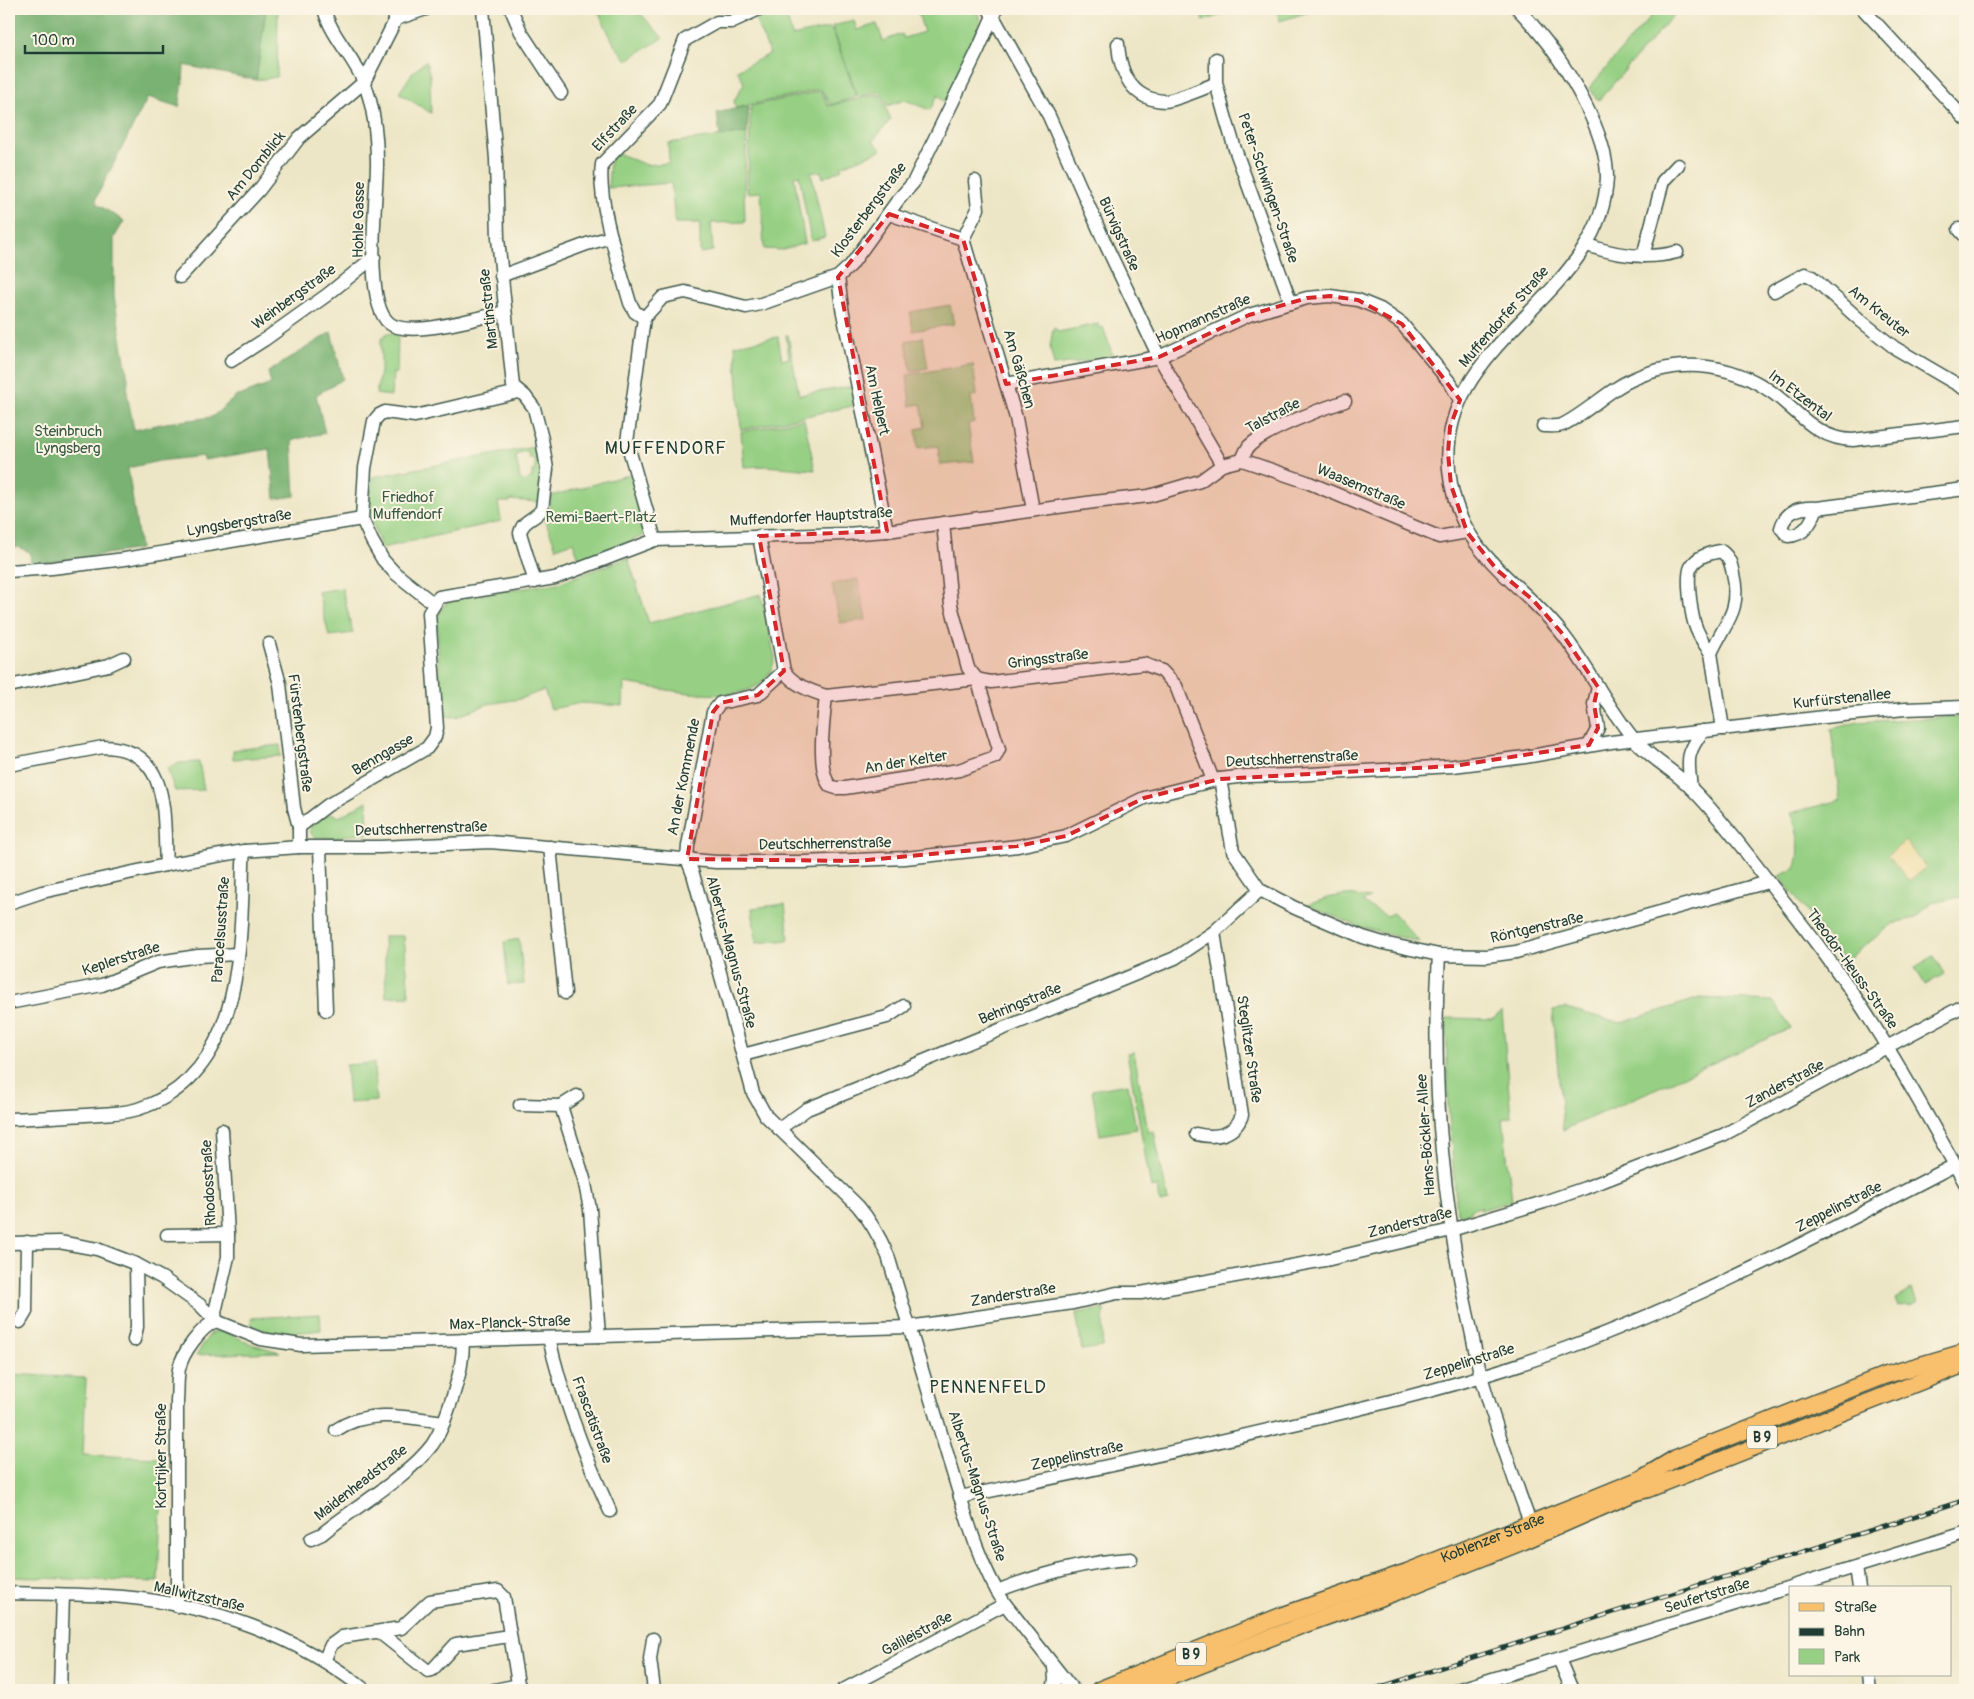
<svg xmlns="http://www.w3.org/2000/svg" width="1974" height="1699" font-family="Pangolin,sans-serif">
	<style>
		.green { fill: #97d084; stroke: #5b865c; fill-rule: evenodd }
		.forest { fill: #79b272; stroke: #4c7853 }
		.sand { fill: #eeda9e; stroke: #868c69 }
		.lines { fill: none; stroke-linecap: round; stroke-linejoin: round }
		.minor-casing { stroke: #3e564a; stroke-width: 15 }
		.major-casing { stroke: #3e564a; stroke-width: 19 }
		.minor { stroke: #fff; stroke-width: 12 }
		.major { stroke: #f8bf6c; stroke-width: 16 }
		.rail-casing { stroke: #1f3d34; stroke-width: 4.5 }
		.rail { stroke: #fcf5e5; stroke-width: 2.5; stroke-dasharray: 8; stroke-linecap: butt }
		.marked { fill: #d62828; fill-opacity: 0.2; stroke: #d62828; stroke-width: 4; stroke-dasharray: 10 6; stroke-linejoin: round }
		.labels { text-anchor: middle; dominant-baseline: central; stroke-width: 4; stroke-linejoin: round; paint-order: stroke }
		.shield { fill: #fcf5e5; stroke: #617469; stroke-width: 1 }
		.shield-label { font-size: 14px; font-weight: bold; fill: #1f3d34 }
		.street-label { font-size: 15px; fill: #1f3d34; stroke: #fcf5e5 }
		.park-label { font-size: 15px; fill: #375a44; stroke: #fcf5e5 }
		.quarter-label { font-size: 18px; letter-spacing: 1px; fill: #1f3d34; stroke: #fcf5e5 }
	</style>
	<rect width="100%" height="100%" fill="#fcf5e5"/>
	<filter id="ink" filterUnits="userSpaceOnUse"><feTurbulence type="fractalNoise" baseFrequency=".02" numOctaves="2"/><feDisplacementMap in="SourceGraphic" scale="10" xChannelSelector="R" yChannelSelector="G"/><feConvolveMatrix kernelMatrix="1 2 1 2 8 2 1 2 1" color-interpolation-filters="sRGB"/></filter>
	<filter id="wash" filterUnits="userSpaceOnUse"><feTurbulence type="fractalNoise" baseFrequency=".0096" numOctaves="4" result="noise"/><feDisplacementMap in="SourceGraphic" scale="20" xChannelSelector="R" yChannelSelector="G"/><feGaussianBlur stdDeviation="1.12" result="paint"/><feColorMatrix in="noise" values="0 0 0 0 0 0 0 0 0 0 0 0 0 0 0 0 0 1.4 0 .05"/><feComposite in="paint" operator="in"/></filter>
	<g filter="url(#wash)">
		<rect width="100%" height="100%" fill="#ede6c6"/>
		<g class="green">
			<polygon points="266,9 278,9 277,77 256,80"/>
			<polygon points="597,9 650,9 641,14 663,38 627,60 615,46"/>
			<polygon points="768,9 785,9 792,36 829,28 832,29 857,97 830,105 821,89 736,108 734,101 744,83 737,70 770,54 753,15"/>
			<polygon points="927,9 977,9 980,21 977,34 945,103 938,95 930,110 905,100 887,106 880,91 860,97 857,95 832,26 854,21 857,30 877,24 883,41 902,34 904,38 924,32 918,13"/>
			<polygon points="1199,9 1238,9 1203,21"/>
			<polygon points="1276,9 1314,9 1315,10 1280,21"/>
			<polygon points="1657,9 1679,9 1598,101 1589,88"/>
			<polygon points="426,61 430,76 431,113 399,93 413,72"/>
			<polygon points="821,91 828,106 879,94 891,119 873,141 882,150 841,166 842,169 823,178 821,171 811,173 825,237 811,241 799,175 794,176 805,243 783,250 764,249 761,192 747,193 751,106"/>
			<polygon points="747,133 744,190 745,222 711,223 713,251 700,253 700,223 675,223 671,183 608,188 610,160 617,153 646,165 669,163 668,143"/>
			<polygon points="950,305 954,324 913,331 910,312"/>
			<path d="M1098 324 1100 328 1103 327 1112 353 1108 358C1090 362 1072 362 1054 365L1050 347 1053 329 1055 328 1058 332Z"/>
			<polygon points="387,333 398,335 397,373 393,373 391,396 376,394 381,366 381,340"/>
			<polygon points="786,335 788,335 799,395 853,386 857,405 741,430 735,345 778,337 782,360 789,358"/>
			<polygon points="923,337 928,368 911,371 906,341"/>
			<polygon points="973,364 977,395 971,397 974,422 968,424 974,462 940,465 938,446 918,448 916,429 925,427 921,404 910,406 907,375"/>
			<polygon points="804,419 815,470 766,466 744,467 741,432"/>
			<path d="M539 446 542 460 539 502 510 500V502H498L501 521 382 548C371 524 367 504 372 477ZM529 453V459H535V471H532V478L528 479 525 482 520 479 517 461H515V459L517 458V454Z"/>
			<polygon points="631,474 646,530 643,536 580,561 573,542 556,548 544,517 549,511 551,496"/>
			<path d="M628 558 649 623 761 594 775 658C772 671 766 682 753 688 721 703 660 688 624 683L623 706 582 703 551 709 544 690 520 699 488 704 456 717 441 716 437 619 441 610 446 603 453 599 558 583Z"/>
			<polygon points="858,579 866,620 840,623 832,585 836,583"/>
			<polygon points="342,588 353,633 329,636 318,592"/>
			<path d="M1965 716V896L1932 903 1915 918 1894 923 1845 961 1779 876 1795 869C1802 853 1798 829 1791 813L1840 800 1831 729 1858 722Z"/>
			<polygon points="280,745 281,756 233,759 233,750"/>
			<polygon points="199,762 204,790 175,791 167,768 180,763"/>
			<path d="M367 801 368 834 341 836 339 838H315C311 834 309 831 311 825L331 813 339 817Z"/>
			<polygon points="1346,895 1370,898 1362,902 1387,916 1394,913 1419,942 1360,927 1307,905 1331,897"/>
			<polygon points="785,904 789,940 756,943 752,908"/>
			<polygon points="384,936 404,936 409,996 386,997"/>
			<polygon points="519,939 524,984 508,985 504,942"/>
			<polygon points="1934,956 1944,974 1925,985 1915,967"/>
			<polygon points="1700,998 1773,1001 1791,1028 1563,1130 1553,1010 1566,1008 1621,1023"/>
			<polygon points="1502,1011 1511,1117 1503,1119 1512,1201 1481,1210 1480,1207 1470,1210 1470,1213 1462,1215 1457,1213 1448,1103 1446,1018 1493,1019"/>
			<polygon points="1134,1052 1148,1132 1154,1131 1168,1201 1160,1203 1158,1187 1151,1188 1127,1053"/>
			<polygon points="374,1063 376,1101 349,1103 346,1065"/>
			<polygon points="1128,1084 1136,1129 1100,1135 1092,1090"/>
			<polygon points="1912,1289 1917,1303 1909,1306 1905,1305 1898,1307 1895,1299"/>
			<polygon points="1104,1309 1102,1347 1082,1350 1076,1313"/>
			<path d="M320 1314 321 1330C298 1333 274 1335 252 1327L251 1318Z"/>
			<polygon points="219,1331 226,1332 251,1344 280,1352 196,1355 210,1334"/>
			<polygon points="9,1374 86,1378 83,1455 163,1458 158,1582 9,1577"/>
		</g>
		<g class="forest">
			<polygon points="9,9 266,9 256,80 184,65 183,83 179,107 148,97 96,198 97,204 124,221 114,238 114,296 128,379 127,393 134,430 166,423 212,417 238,395 239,396 271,384 268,372 331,332 343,379 316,395 325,433 292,440 295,496 275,499 270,449 204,460 203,456 159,461 128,468 140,549 31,565 30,552 17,547 9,547"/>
			<polygon points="746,106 749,108 747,133 720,136 717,113"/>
		</g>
		<polygon class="sand" points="1905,841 1926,867 1909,881 1888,855"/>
	</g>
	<g filter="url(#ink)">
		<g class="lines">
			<g class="minor-casing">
				<g id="minor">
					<path d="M324 9C331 36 353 56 364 82 374 107 377 137 377 164 377 197 363 302 389 323 408 339 481 317 504 312"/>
					<path d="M483 9 496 159 498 238 513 386 525 396 534 408 542 439 547 469 542 509C535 520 523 519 520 533L535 582"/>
					<polyline points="511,9 521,32 561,93"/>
					<polyline points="989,9 1049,116 1105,243 1159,357 1222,465"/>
					<path d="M1518 9C1544 36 1567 68 1584 102 1596 125 1607 151 1607 177 1603 303 1424 342 1451 484 1465 558 1517 578 1560 631 1587 664 1605 704 1633 738 1649 758 1674 770 1692 789 1712 809 1731 833 1748 855 1784 902 1823 949 1856 998 1896 1058 1930 1121 1965 1183"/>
					<polyline points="1863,9 1965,119"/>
					<polyline points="396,19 426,9"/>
					<path d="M1118 44C1120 73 1132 100 1165 101 1173 101 1208 87 1216 83"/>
					<polyline points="1216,59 1216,83 1225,116 1235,149 1291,303"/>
					<polyline points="889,214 963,239 1016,418 1033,510"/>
					<polyline points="1959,229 1965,236"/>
					<polyline points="963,239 978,209 975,181"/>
					<path d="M1587 245C1615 255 1647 260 1677 252"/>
					<polyline points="1643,256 1663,181 1678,165"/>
					<polyline points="501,276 587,244 611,237"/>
					<polyline points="180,277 259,190 299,138 364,82 396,19 391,9"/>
					<polyline points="838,277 842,308 887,531"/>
					<polyline points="1774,291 1805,274 1812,277 1861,321 1895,348 1965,389"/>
					<path d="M644 318 635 312 630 303C619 265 597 201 602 164L660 104 685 40 717 22H731L759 9"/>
					<polyline points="231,361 264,340 327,295 374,257"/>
					<polyline points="1006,384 1159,357 1249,315 1307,298 1330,296 1358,300 1380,309 1402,324 1451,384 1460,400"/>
					<path d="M1543 426C1549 426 1556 427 1562 425 1581 416 1598 400 1615 389 1639 373 1671 364 1699 366 1725 368 1751 377 1773 393 1800 413 1816 439 1853 440L1965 426"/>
					<polyline points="1242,460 1307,482 1439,537 1467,532"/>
					<path d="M1817 508C1811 523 1805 535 1788 536L1781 528C1786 510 1800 507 1817 508L1965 489"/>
					<polyline points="943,523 951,605 968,668 977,679 991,682 1144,664 1162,671 1176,686 1213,780"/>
					<path d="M759 536 784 671 758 695 720 703 713 712 688 846 687 859 693 874 753 1093 766 1116 858 1206C871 1221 880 1238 888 1256 909 1324 929 1392 949 1460 964 1508 977 1562 1005 1604L1073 1690"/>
					<polyline points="655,540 627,442 644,318 663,297 685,292 746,307 761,304 838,277 851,265 898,200 913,183 978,50 996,9"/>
					<path d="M1721 551C1730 558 1731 564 1733 574 1742 611 1725 622 1711 653 1704 644 1697 633 1694 622 1691 611 1686 576 1691 567 1697 556 1710 553 1721 551Z"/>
					<polyline points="9,571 52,568 125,559 362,519"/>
					<polyline points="434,604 395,573 383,560 372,541 362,519 365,468 374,421 379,415 385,412 415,416 518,392"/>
					<polyline points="269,644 280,684 294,808 299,827"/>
					<polyline points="1711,653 1723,729"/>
					<path d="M784 671C794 685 810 691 826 696L977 679"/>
					<polyline points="9,686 109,665 124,658"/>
					<path d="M826 696C824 717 816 769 830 786L836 788H845L959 770 995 757 999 749 977 679"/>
					<polyline points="1589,745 1598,728 1594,704 1598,687"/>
					<path d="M9 765 103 747C172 748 163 816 166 865"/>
					<polyline points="1220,779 1233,851 1260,890 1295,908 1363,937 1383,943 1439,955 1487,956 1516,952 1768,882"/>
					<path d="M1691 788C1688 760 1685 755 1703 731"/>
					<path d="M299 847V827L328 805 427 748 435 737 437 728 429 613 439 597 555 578 655 540 846 534 887 531 1094 502 1149 496 1200 481 1222 465 1242 460C1244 455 1246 450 1249 446 1267 429 1321 409 1345 401"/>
					<polyline points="550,847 565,993"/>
					<polyline points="320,848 326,1010"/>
					<polyline points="9,903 42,892 170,864 244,851 299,847 380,847 490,842 716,862 804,862 905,858 1018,846 1066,836 1144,798 1220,779 1247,776 1293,775 1453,766 1525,757 1611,742 1833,716 1905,709 1965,707"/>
					<path d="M1439 955C1431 1077 1442 1198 1468 1317 1473 1337 1476 1357 1481 1376 1495 1424 1511 1471 1528 1517L1529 1524 1527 1531"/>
					<polyline points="14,1002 102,985 158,962 198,956 238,954"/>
					<polyline points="743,1055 887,1017 904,1006"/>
					<polyline points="520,1105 561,1106 584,1179 590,1209 599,1336"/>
					<polyline points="561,1106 577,1096"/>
					<path d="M9 1119C39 1118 70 1116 100 1114 112 1113 126 1113 138 1109 227 1081 239 985 242 904 243 887 242 869 244 851"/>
					<polyline points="779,1129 807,1109 1175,958 1214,932 1260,890"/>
					<path d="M1196 1134C1216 1139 1235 1135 1242 1115L1214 932"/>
					<polyline points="167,1235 228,1234"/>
					<polyline points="9,1243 59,1242 97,1249 136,1264 162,1278 200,1305 216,1321 261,1339 301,1345 909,1327 1073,1303 1117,1293 1141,1293 1330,1259 1451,1230 1544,1202 1585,1188 1723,1135 1965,1005"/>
					<polyline points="216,1321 215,1312 228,1257 228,1234 222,1130"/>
					<polyline points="20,1322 26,1312 27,1242"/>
					<path d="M549 1338C562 1397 585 1456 610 1511"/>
					<polyline points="134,1340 137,1327 136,1264"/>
					<path d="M336 1430C368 1408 408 1417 444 1422"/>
					<path d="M960 1497C1068 1475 1175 1452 1281 1427 1378 1405 1474 1382 1567 1348 1702 1298 1828 1231 1955 1165"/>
					<path d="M311 1539 322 1534C354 1507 407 1478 432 1445 442 1431 447 1413 453 1396 459 1375 463 1363 463 1340"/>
					<polyline points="1856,1567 1859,1588"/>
					<path d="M997 1591C1037 1575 1088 1561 1131 1559"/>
					<path d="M9 1593C47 1594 85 1594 123 1597 210 1605 297 1635 365 1690"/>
					<path d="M177 1606V1400C178 1390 177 1379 179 1369 182 1353 202 1326 216 1321"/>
					<polyline points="379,1632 428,1671 432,1670 456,1644 509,1636"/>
					<polyline points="653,1639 650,1659 654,1690"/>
					<polyline points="1559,1659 1572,1690"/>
					<polyline points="324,1661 331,1645 342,1637 401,1628 430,1601 498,1591 504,1597 519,1690"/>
					<polyline points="1868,1675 1870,1690"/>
					<polyline points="60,1690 63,1595"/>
					<polyline points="494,1690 519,1685"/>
					<polyline points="843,1690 1005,1604"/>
					<polyline points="1053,1690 1055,1679 1054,1667"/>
					<polyline points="1457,1690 1965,1533"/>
				</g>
			</g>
			<g class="major-casing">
				<g id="major">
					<path id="s1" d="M1099 1690 1281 1616 1407 1572 1582 1503 1641 1479 1676 1458 1883 1376 1965 1352"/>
					<polyline points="1137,1690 1300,1626 1396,1592 1524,1541 1636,1492 1648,1489 1965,1364"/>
				</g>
			</g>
			<use href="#minor" class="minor"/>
			<use href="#major" class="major"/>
			<g class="rail-casing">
				<polyline id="rail" points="1371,1690 1965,1500"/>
			</g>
			<use href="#rail" class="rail"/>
		</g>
	</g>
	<path class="marked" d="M889 214 963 239 1006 384 1159 357 1249 315 1307 298 1330 296 1358 300 1402 324 1460 400 1450 427 1448 453 1451 485 1467 532 1497 570 1533 600 1561 632 1598 687 1594 704 1598 728 1589 745 1453 766 1220 779 1144 798 1066 836 1018 846 856 861 687 859 713 712 720 703 758 695 784 671 759 536 887 531 838 277Z"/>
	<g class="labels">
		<g class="shield">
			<rect x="1747" y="1425.5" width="30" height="23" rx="4"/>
			<rect x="1176" y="1642.5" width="30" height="23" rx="4"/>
		</g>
		<g class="shield-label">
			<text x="1762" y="1437">B 9</text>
			<text x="1191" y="1654">B 9</text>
		</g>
		<g class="street-label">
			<text transform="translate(615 128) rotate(-47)">Elfstraße</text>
			<text transform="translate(256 166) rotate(-51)">Am Domblick</text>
			<text transform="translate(1268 188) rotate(71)">Peter-Schwingen-Straße</text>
			<text transform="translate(869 210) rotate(-53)">Klosterbergstraße</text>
			<text transform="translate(359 220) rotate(-89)">Hohle Gasse</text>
			<text transform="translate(1119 234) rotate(66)">Bürvigstraße</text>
			<text transform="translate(294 297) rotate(-36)">Weinbergstraße</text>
			<text transform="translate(489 309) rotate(-96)">Martinstraße</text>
			<text transform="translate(1879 312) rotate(39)">Am Kreuter</text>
			<text transform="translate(1504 317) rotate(-49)">Muffendorfer Straße</text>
			<text transform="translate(1203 319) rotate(-24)">Hopmannstraße</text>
			<text transform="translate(1019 369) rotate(74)">Am Gäßchen</text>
			<text transform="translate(1800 396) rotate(37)">Im Etzental</text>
			<text transform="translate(877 400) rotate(78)">Am Helpert</text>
			<text transform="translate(1273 416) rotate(-28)">Talstraße</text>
			<text transform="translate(1361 487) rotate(23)">Waasemstraße</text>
			<text transform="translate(811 517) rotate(-3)">Muffendorfer Hauptstraße</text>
			<text transform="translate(239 523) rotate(-9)">Lyngsbergstraße</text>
			<text transform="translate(1048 659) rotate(-7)">Gringsstraße</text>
			<text transform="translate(1842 699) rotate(-6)">Kurfürstenallee</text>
			<text transform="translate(300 733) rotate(83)">Fürstenbergstraße</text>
			<text transform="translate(383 755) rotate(-30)">Benngasse</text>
			<text transform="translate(1292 759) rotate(-3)">Deutschherrenstraße</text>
			<text transform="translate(906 762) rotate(-9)">An der Kelter</text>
			<text transform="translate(684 777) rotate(-79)">An der Kommende</text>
			<text transform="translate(421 829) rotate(-2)">Deutschherrenstraße</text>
			<text transform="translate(825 844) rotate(-1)">Deutschherrenstraße</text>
			<text transform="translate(1537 928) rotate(-13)">Röntgenstraße</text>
			<text transform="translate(221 930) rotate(-86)">Paracelsusstraße</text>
			<text transform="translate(731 952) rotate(75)">Albertus-Magnus-Straße</text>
			<text transform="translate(121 959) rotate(-18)">Keplerstraße</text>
			<text transform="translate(1852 969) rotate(54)">Theodor-Heuss-Straße</text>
			<text transform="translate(1020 1004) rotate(-22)">Behringstraße</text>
			<text transform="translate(1249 1049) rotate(82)">Steglitzer Straße</text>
			<text transform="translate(1785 1084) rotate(-28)">Zanderstraße</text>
			<text transform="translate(1426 1135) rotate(-94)">Hans-Böckler-Allee</text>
			<text transform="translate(209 1183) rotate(-93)">Rhodosstraße</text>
			<text transform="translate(1839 1207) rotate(-27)">Zeppelinstraße</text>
			<text transform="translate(1410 1223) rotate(-14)">Zanderstraße</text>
			<text transform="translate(1013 1295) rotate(-9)">Zanderstraße</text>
			<text transform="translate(510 1323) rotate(-2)">Max-Planck-Straße</text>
			<text transform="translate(1469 1362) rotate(-17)">Zeppelinstraße</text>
			<text transform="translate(592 1420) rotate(70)">Frascatistraße</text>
			<text transform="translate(161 1456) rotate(-90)">Kortrijker Straße</text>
			<text transform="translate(1077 1456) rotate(-12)">Zeppelinstraße</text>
			<text transform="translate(361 1483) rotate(-38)">Maidenheadstraße</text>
			<text transform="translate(977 1486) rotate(72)">Albertus-Magnus-Straße</text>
			<text stroke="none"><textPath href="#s1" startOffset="422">Koblenzer Straße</textPath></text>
			<text transform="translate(1707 1596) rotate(-17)">Seufertstraße</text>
			<text transform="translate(199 1597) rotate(13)">Mallwitzstraße</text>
			<text transform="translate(917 1634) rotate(-28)">Galileistraße</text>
		</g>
		<g class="park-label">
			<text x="68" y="431">Steinbruch<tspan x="68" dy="17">Lyngsberg</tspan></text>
			<text x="408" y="497">Friedhof<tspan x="408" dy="17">Muffendorf</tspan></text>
			<text x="601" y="517">Remi-Baert-Platz</text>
		</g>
		<g class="quarter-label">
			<text x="666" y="448">MUFFENDORF</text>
			<text x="988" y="1387">PENNENFELD</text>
		</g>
	</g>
	<rect width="1974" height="1699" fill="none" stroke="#fcf5e5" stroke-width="30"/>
	<rect x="1789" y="1586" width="162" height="90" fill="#fcf5e5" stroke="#a4ab9e"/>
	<rect x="1799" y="1603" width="25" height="8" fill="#f8bf6c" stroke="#a4ab9e"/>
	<text x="1834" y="1612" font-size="15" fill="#1f3d34">Straße</text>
	<rect x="1799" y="1628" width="25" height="8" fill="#1f3d34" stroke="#a4ab9e"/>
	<text x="1834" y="1636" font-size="15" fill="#1f3d34">Bahn</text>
	<rect x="1799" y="1649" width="25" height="15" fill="#97d084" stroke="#a4ab9e"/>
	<text x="1834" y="1662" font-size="15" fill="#1f3d34">Park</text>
	<path d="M25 45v8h138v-8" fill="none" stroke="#1f3d34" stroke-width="2.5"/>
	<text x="32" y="45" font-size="15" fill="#1f3d34" stroke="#fcf5e5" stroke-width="4" paint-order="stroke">100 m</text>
</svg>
